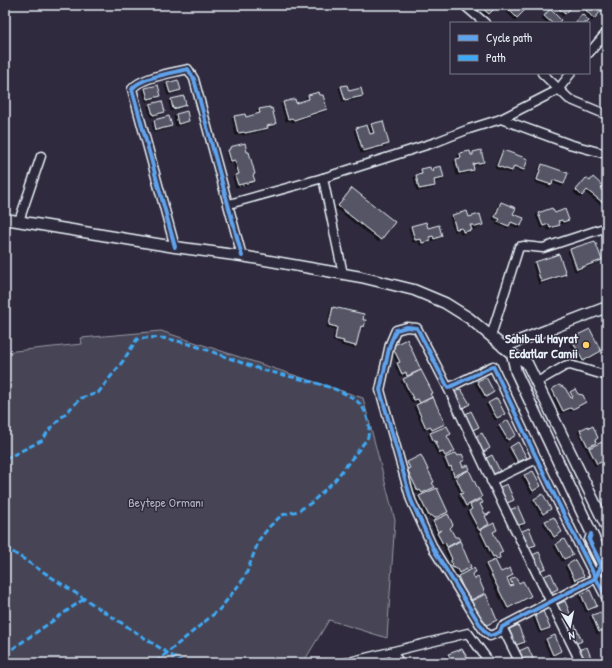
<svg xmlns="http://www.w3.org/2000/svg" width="612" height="668" font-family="'Patrick Hand',sans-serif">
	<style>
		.green { fill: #464455; stroke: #979aa6 }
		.building { fill: #575565; stroke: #e8f1f8; filter: url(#shadow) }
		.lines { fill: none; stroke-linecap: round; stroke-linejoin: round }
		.minor-casing { stroke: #e8f1f8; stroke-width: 11 }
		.tertiary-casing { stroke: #e8f1f8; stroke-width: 13 }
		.minor { stroke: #2f2a3d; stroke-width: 8 }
		.tertiary { stroke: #2f2a3d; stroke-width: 10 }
		.quiet { stroke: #3fa9f5; stroke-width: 3; stroke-dasharray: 6 3; stroke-linecap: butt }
		.cycleway-casing { stroke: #2f2a3d; stroke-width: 6 }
		.cycleway { stroke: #60a3ed; stroke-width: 4 }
		.poi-dot { fill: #ffd166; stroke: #2f2a3d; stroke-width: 1.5 }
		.labels { text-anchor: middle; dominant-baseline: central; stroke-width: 3; stroke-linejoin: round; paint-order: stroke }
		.poi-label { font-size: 13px; font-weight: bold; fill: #e8f1f8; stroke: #2f2a3d; text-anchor: end }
		.park-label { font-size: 13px; fill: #afb4bf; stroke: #2f2a3d }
	</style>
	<defs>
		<filter id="shadow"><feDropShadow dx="-2" dy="2" stdDeviation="0" flood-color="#0009"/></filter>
	</defs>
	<rect width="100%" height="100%" fill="#2f2a3d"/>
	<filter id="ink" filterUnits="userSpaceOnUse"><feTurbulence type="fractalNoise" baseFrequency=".025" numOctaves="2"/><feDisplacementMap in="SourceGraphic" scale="8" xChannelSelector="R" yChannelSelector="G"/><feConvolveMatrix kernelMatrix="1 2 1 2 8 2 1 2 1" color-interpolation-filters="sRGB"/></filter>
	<g filter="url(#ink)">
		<polygon class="green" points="161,331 363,398 395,520 387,638 329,620 303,663 5,663 5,352 82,344 81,338"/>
		<g class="building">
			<polygon points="479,5 494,5 496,7 489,14"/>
			<polygon points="511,5 520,5 525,10 517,18 508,9"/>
			<polygon points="555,5 572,5 573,6 565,14"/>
			<polygon points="589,5 598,5 603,9 594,19 585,9"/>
			<polygon points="550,9 561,20 558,23 552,23 544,16"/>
			<polygon points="582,14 589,21 587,23 575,23"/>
			<polygon points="178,80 181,90 170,93 167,83"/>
			<polygon points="158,85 161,96 148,99 145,88"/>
			<polygon points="347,85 349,91 361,88 363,96 345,100 341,86"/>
			<polygon points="319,92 320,95 323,95 327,109 294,120 292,118 288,119 283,102 295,99 296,103 309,99 308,95"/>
			<polygon points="184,96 186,105 173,109 171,99"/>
			<polygon points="162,101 165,112 153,115 150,104"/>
			<polygon points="270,107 270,109 272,108 276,124 267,126 268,128 245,133 244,132 238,133 234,116 245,114 246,117 260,113 259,109"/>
			<polygon points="187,111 189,121 178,124 176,114"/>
			<polygon points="169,116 172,126 156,130 154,120"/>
			<polygon points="383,121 389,144 363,151 356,128 367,125 370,134 374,133 371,124"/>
			<polygon points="245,143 247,152 249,152 255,174 253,175 255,181 238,185 235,175 239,174 235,160 231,161 228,150 230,149 230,147"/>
			<polygon points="481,150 484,162 473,164 474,170 459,173 456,159 461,158 460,153 470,151 471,155 473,155 473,152"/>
			<polygon points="503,150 528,159 524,170 514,166 512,171 497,166"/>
			<polygon points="542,164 568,173 564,184 553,180 552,185 537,180"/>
			<polygon points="441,166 444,178 434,180 435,186 419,189 416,175 422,174 421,169 430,167 431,171 434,171 433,168"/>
			<polygon points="593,177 603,186 600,189 607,194 602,202 587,190 582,196 576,190 586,178 590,181"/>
			<polygon points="352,188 395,222 381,240 338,206"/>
			<polygon points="501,202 516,208 513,214 524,218 521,226 511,222 509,226 498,222 500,219 495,217"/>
			<polygon points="552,208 555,213 565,209 569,220 563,222 562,220 558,221 560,225 550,228 549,224 543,226 538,213"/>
			<polygon points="467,211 469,217 480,214 483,225 475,227 474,225 470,225 472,230 463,232 462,228 456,229 452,215"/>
			<polygon points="426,222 428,228 439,225 442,236 434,239 433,236 429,237 431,241 422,243 421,239 415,240 411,226"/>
			<polygon points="595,241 602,260 577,269 570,249"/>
			<polygon points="559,254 566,274 541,282 535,262"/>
			<polygon points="333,307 364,314 363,320 366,320 364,327 361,326 356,346 343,343 344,341 335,339 337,327 329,325"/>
			<polygon points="590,329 601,351 583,361 571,338"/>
			<polygon points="407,339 421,370 407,376 406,372 402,374 397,363 400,362 392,346"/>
			<polygon points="421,370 433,393 430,394 432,397 420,403 418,399 414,400 403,379"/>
			<polygon points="486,377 494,392 486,397 477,381"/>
			<polygon points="559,385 565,388 571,398 573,397 570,392 575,389 578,394 583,395 586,402 573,409 570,408 563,411 552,389"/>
			<polygon points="461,389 470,404 461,409 453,393"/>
			<polygon points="433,397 445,424 432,430 430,426 426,428 416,405"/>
			<polygon points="497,398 505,414 497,418 488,403"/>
			<polygon points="471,411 479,427 471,431 462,416"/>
			<polygon points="508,420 516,435 508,440 499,425"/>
			<polygon points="447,426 451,434 447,436 455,451 445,456 443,452 440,453 435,443 437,442 437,441 434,442 430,433"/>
			<polygon points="588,426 589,428 593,426 598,438 595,440 596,443 588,447 580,430"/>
			<polygon points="482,433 490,448 482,453 473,438"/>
			<polygon points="518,442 527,458 518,462 510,447"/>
			<polygon points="602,442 607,457 605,458 605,460 597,464 589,448"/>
			<polygon points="456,453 458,456 462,454 465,460 461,462 463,467 468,465 470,469 454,476 451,466 449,467 445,458"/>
			<polygon points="421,455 434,482 432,483 435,487 422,493 420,490 418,491 407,469 410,468 407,462"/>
			<polygon points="492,455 500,471 492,475 483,460"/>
			<polygon points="469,470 482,497 466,506 460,494 463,493 456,477"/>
			<polygon points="533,471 541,486 533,491 524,475"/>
			<polygon points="507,484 514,500 505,504 498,488"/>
			<polygon points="437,488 448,512 435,518 431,515 429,516 419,496"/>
			<polygon points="543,494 551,509 543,514 534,499"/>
			<polygon points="481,499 483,503 480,504 485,514 491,513 485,516 489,524 479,530 469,511 472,509 470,505"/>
			<polygon points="518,507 525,523 516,526 509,510"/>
			<polygon points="448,514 453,525 450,528 455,537 458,537 460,540 447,547 445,542 443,544 437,533 441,530 438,532 433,521"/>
			<polygon points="554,517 562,532 554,537 545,521"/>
			<polygon points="494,523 497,530 493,532 503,552 499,554 500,558 497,559 495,556 493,557 480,530"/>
			<polygon points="529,528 536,545 527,548 520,532"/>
			<polygon points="564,539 573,555 564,559 556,544"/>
			<polygon points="460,541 471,567 459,573 457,569 452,567 451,560 452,559 447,548"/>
			<polygon points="539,552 546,568 537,572 530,556"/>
			<polygon points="495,560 501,572 510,568 513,575 507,578 510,586 513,585 510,580 515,577 519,583 523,581 531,596 508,608 486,564"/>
			<polygon points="575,560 584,576 575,580 567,565"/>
			<polygon points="474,568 476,572 472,574 474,579 478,577 485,593 471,600 470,596 467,597 458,576"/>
			<polygon points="551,573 558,589 549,593 542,577"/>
			<polygon points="590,590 597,606 588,610 581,594"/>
			<polygon points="486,594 497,620 485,626 483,622 480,622 471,601"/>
			<polygon points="565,601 572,618 563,621 556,605"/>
			<polygon points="543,611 550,628 541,631 535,615"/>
			<polygon points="601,612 607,628 599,632 592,615"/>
			<polygon points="518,625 525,642 516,645 509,629"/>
			<polygon points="575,625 582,641 573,645 566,629"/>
			<polygon points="555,635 561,651 553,655 546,639"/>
			<polygon points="528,647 535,663 525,663 519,651"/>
			<polygon points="587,647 593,663 583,663 578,650"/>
			<polygon points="462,649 470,662 454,663 448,654"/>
			<polygon points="566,657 569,663 558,663 557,661"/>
		</g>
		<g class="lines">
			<g class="minor-casing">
				<g id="minor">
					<polyline points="464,5 485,23"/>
					<polyline points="589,53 607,32"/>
					<polyline points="5,69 5,70"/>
					<polyline points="542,73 569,99 607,115"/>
					<polyline points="501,119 569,144 606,154 607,152"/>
					<polyline points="323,178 343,274"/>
					<polyline points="229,204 323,178 436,142 469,129 501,119 558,90 571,73"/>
					<polyline points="19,221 41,156"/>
					<path d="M175 247 132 89C141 77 173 73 188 69L194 79 242 256"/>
					<polyline points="491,336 519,247 524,246 543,248 607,227"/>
					<polyline points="537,382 565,366 570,365 607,376"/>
					<polyline points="448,388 503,505 581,663"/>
					<polyline points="491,481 537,459"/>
					<path d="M591 534 589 540 601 564 596 578 502 627 500 632 490 636 484 631 434 550 411 500 380 390 390 344 396 330 407 327 417 328 448 388 493 366C530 444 566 523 607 599"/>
					<polyline points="596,578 607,583"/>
					<polyline points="502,627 520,663"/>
					<polyline points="392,652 400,663"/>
					<polyline points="345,663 468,633 490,663"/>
				</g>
			</g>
			<g class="tertiary-casing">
				<g id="tertiary">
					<polyline points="5,219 175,247 242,256 361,277 414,290 445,303 469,318 512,354 527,363 607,528"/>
					<polyline points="503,347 607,307"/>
					<polyline points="512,354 516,372 607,566"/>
				</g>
			</g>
			<use href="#minor" class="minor"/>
			<use href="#tertiary" class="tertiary"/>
			<g class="quiet">
				<path d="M5 459 43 440 48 431 81 398 98 393 123 361 137 339C149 337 161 337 173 340 202 346 234 361 263 370 289 377 339 385 358 402 367 410 372 428 367 439L335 480 311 503 298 511 282 515 270 526 259 540 245 577 220 609 155 663"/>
				<polyline points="5,547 183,663"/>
				<polyline points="5,654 84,599"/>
			</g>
			<g class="cycleway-casing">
				<g id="cycleway">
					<path d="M175 247 132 89C141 77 173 73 188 69L194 79 242 256"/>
					<path d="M591 534 589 540 601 564 596 578 502 627 500 632 490 636 484 631 434 550 411 500 380 390 390 344 396 330 407 327 417 328 448 388 493 366C530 444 566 523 607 599"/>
				</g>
			</g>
			<use href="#cycleway" class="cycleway"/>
		</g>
	</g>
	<circle class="poi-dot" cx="586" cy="345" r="4"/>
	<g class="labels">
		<g class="poi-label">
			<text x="578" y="338">Sahib-ül Hayrat<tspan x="578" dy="15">Ecdatlar Camii</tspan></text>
		</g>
		<g class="park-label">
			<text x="166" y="502">Beytepe Ormanı</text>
		</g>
	</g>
	<rect width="612" height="668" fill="none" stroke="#2f2a3d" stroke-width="20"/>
	<rect x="10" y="10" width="592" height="648" fill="none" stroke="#e8f1f8" stroke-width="1.5" filter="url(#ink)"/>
	<rect x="450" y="22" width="140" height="52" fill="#2f2a3d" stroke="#797a88"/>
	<rect x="458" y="35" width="20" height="6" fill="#60a3ed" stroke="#797a88"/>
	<text x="486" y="42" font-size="12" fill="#e8f1f8">Cycle path</text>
	<rect x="458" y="55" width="20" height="6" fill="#3fa9f5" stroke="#797a88"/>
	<text x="486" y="62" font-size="12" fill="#e8f1f8">Path</text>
	<g transform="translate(570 626) rotate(170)" stroke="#2f2a3d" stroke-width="3" paint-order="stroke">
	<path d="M0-3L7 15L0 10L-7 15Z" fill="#e8f1f8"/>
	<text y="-6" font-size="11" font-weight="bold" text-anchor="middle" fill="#e8f1f8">N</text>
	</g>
</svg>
